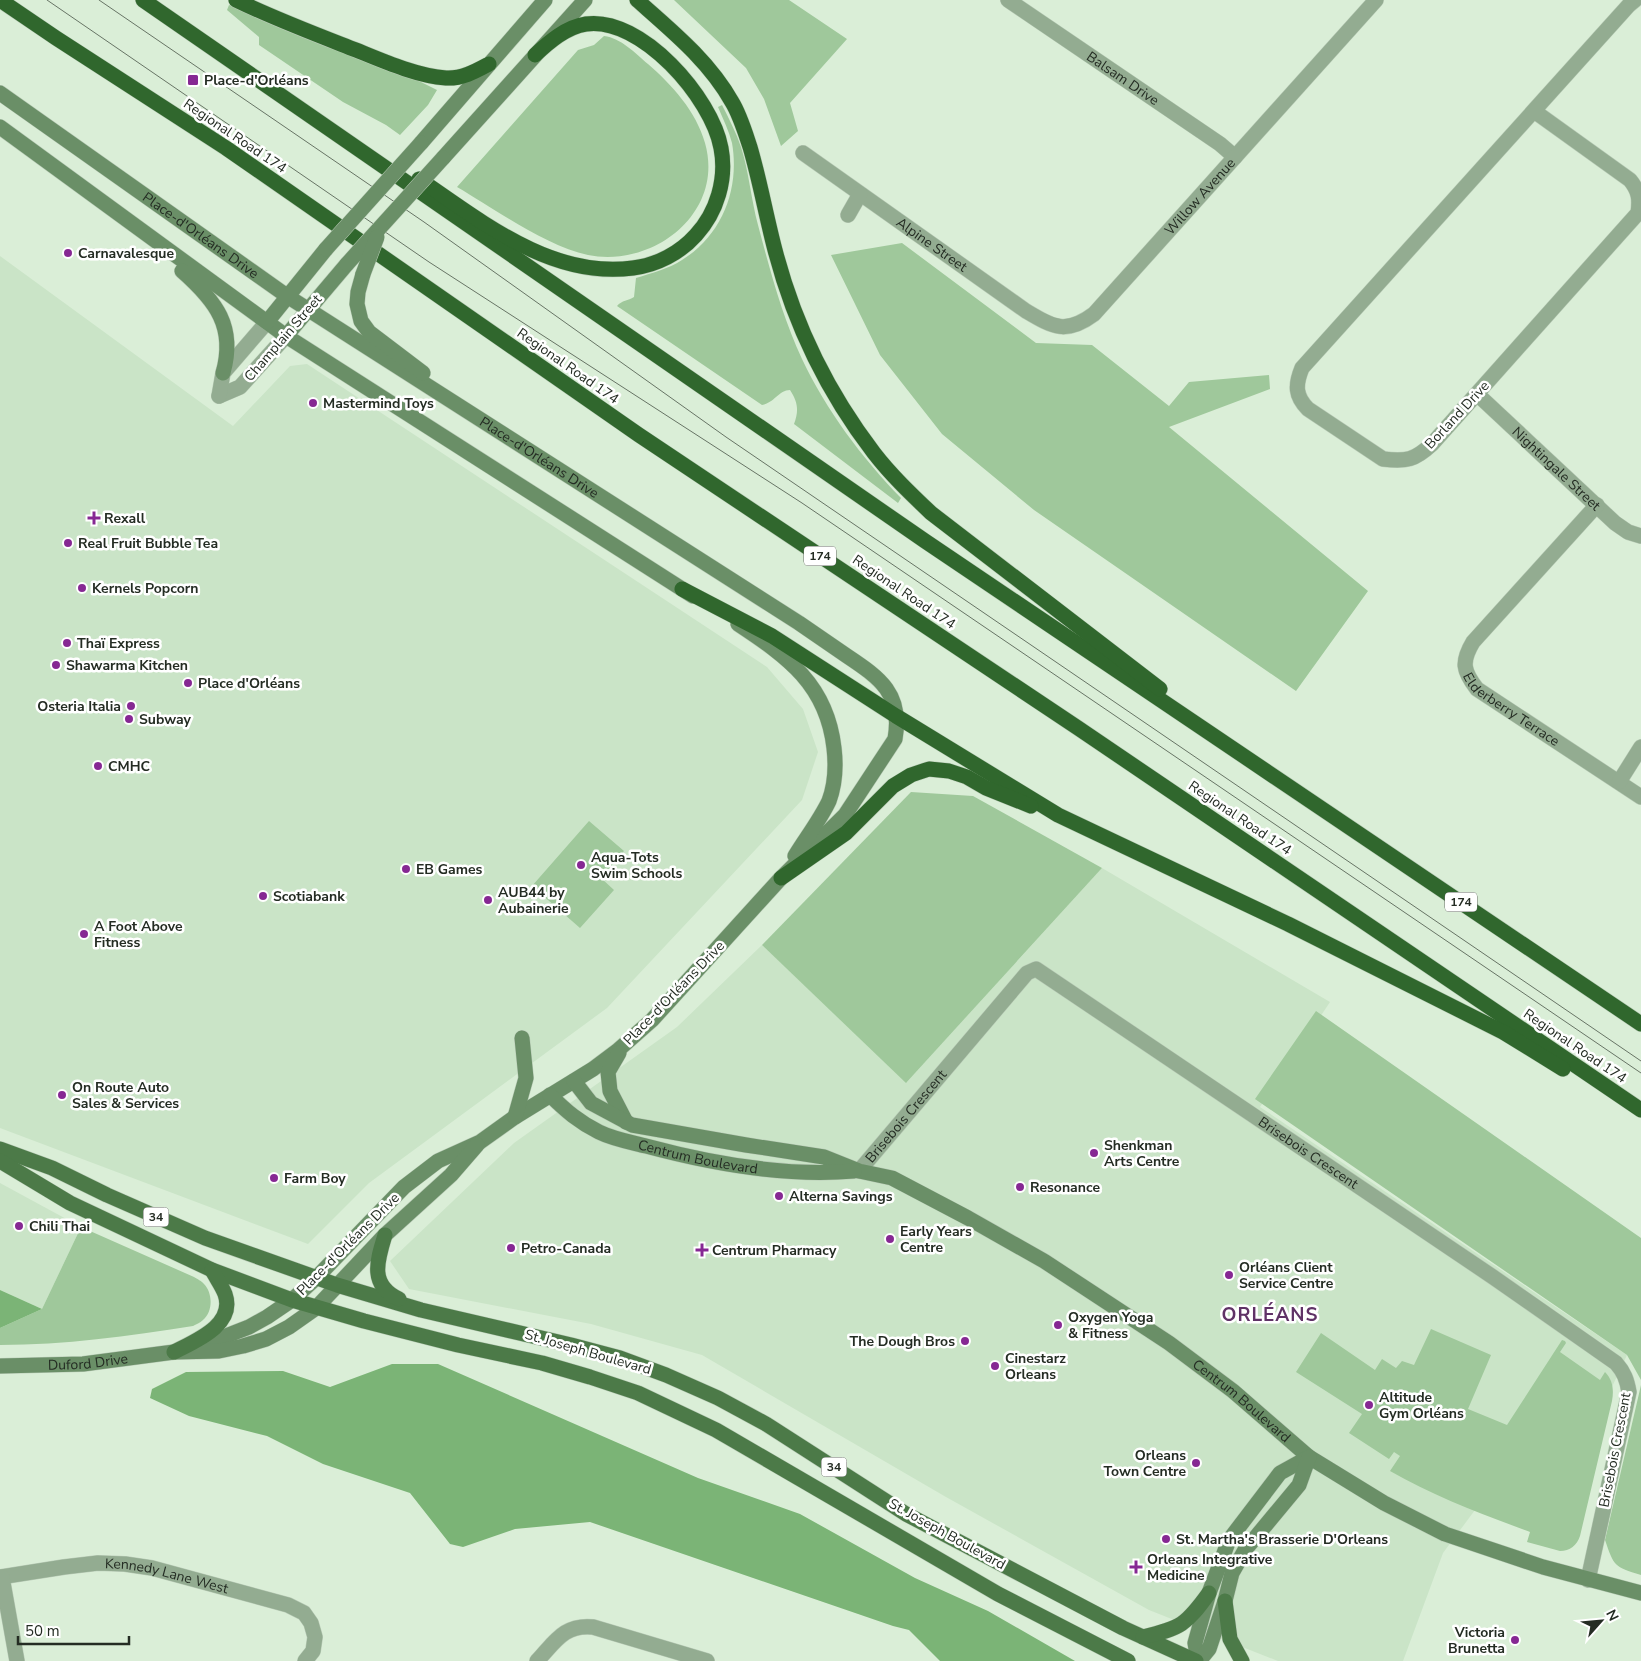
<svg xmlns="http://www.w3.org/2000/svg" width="1641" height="1661" font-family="'Nunito Sans',sans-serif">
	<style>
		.built { fill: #cae4c7 }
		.green { fill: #9fc89b }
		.forest { fill: #7bb476 }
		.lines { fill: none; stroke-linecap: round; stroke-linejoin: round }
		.street-casing { stroke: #b9cbb7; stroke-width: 16 }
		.secondary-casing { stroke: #b9cbb7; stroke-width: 16 }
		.primary-casing { stroke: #b9cbb7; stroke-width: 16 }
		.highway-casing { stroke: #b9cbb7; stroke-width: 16 }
		.street { stroke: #93ac91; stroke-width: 15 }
		.secondary { stroke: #6a8f67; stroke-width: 15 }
		.primary { stroke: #4c7a48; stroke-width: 15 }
		.highway { stroke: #30672d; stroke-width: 15 }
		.tram { stroke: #677465; stroke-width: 1 }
		.secondary-bridge-casing { stroke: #b9cbb7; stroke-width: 16; stroke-linecap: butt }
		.secondary-bridge { stroke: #6a8f67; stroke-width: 15 }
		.poi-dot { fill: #862893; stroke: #fff; stroke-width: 2 }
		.labels { text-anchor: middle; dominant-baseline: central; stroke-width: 5; stroke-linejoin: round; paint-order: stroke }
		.shield { fill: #fff; stroke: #666b65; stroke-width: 1 }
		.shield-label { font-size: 12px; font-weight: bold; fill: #242c23 }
		.street-label { font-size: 14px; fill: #242c23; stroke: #fff }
		.poi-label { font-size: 14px; font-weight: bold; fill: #242c23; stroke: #fff; text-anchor: start }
		.district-label { font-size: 19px; font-weight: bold; letter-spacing: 1px; fill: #5f3266; stroke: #fff }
	</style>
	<rect width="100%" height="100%" fill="#daeed7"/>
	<g class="built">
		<polygon points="0,256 233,426 290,366 307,364 767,667 803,709 818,752 802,800 607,1008 369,1183 308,1244 0,1128"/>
		<polygon points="1102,868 1330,1002 1260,1107 1627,1355 1611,1389 1475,1510 1443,1553 1403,1661 1278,1661 1149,1610 946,1497 702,1355 591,1324 409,1289 390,1261 514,1143 677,1027 762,945 907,1082"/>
		<polygon points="0,1183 81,1227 42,1309 0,1290"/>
	</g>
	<g class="green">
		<polygon points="674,0 789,0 847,39 790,103 798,131 781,146 764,99 746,68"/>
		<polygon points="229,5 407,75 437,90 428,105 400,135 386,125 343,102 259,45 259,37 227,10"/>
		<path d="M604 36C621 38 635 53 648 64 672 85 696 111 705 143 725 213 653 268 588 255 545 246 495 209 457 187L578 50 594 45Z"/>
		<path d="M722 105C729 119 736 132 741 147 749 172 751 199 758 225 770 270 782 316 802 359 826 410 862 458 901 498L898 503 794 424C799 411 798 402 790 390 779 390 774 403 762 405L617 306C622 300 628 301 634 297L636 278C652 273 668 269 682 260 722 235 740 189 732 143 729 131 723 119 718 107Z"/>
		<polygon points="902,243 1036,343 1092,345 1169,406 1189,382 1269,375 1270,389 1169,427 1368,591 1296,691 1034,510 942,434 880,355 831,255"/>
		<polygon points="911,792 973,796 1102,868 906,1083 762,945"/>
		<polygon points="589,821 624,851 601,878 614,890 580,928 532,886"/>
		<polygon points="1316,1011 1641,1238 1641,1380 1627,1355 1255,1099"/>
		<path d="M81 1227 194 1277C197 1279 202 1281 204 1284 213 1293 213 1312 203 1320 200 1323 196 1324 193 1326 128 1336 65 1345 0 1345V1328L42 1309Z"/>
		<path d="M1431 1329 1491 1355 1468 1409 1507 1425 1562 1340 1565 1341 1566 1343 1560 1352 1600 1380 1605 1372C1613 1380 1614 1390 1612 1401L1580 1536C1577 1545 1570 1551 1560 1551L1527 1542 1530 1532C1482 1514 1435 1497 1390 1471L1400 1456 1394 1452 1389 1459 1349 1433 1362 1414 1296 1372 1321 1333 1375 1370 1382 1359 1396 1368 1402 1361 1414 1365Z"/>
		<path d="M1641 1385V1575C1614 1567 1614 1566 1605 1540Z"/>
	</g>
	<g class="forest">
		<polygon points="0,1290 42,1309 0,1328"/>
		<polygon points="392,1364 438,1364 698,1478 800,1514 915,1578 988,1611 1075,1661 940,1661 909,1630 893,1626 590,1522 515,1529 463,1547 450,1544 410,1493 323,1464 267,1436 189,1416 150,1398 152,1389 186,1372 283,1371 330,1387"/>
	</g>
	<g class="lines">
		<g class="street-casing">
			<g id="street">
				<path id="s1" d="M1008 0 1220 144 1235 157"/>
				<path d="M1534 111 1630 180C1639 191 1640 199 1638 213L1432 444C1415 460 1406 462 1383 459L1308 409C1295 396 1295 385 1302 368L1629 5 1635 0"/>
				<path id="s2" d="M803 153 1026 311C1053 327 1066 335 1094 314L1376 0"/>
				<polyline points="848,215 860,194"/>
				<path id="s3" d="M1477 394 1615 523 1628 532 1641 536"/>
				<polyline points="219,396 240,387 286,336"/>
				<polyline points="219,396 223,373 267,322"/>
				<path id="s4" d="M1597 505 1473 642C1461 662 1463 671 1477 689L1641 797"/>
				<polyline points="1619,782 1641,747"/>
				<path id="s5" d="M859 1171 1027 973 1036 969 1493 1277 1616 1363C1624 1372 1627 1380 1629 1392L1588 1580"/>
				<path id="s6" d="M0 1577 64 1567 98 1563 125 1564 152 1568 288 1605 304 1613 311 1623 315 1637 313 1651 305 1661"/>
				<polyline points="2,1577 17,1661"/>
				<path d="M537 1661C555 1642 564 1624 593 1627L707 1661"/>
			</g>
		</g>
		<g class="secondary-casing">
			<g id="secondary">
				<path id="s7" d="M0 93 287 296 799 623C815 634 831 645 847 656 880 678 903 694 895 739L845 815 781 878 652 1020 617 1051 593 1069 515 1117 480 1142 438 1161 404 1187 316 1278 292 1300 267 1317 249 1327 226 1336 189 1347"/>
				<polyline points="0,127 286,336 693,596"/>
				<polyline points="421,143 545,0"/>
				<polyline points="443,158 585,0"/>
				<path d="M182 271C216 301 236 327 223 373"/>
				<polyline points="363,274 358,292 357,304 361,321 369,332 423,373"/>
				<polyline points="267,322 326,249"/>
				<polyline points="286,336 347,264"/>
				<path d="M738 624C788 657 827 685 834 748 836 765 835 785 829 801 820 820 806 838 795 856"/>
				<polyline points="619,1053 608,1072 610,1091 626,1122"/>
				<path id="s8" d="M574 1081 591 1103 632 1125 746 1145 824 1157 859 1171 892 1178 968 1218 1044 1261 1169 1343 1233 1391 1309 1457 1384 1503 1445 1534 1543 1567 1641 1593"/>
				<path id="s9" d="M550 1095C566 1111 579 1122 599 1132 613 1139 630 1142 646 1146 713 1164 785 1177 854 1171"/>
				<polyline points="515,1117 526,1078 522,1038"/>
				<path id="s10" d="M0 1366 83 1364 174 1352 219 1351 243 1346 266 1339 289 1327 316 1308 385 1235 451 1175 477 1145"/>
				<polyline points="1198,1661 1195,1643 1209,1593 1229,1540 1280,1473 1309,1457"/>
				<polyline points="1199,1661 1209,1649 1225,1601 1232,1573 1245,1550 1299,1485 1309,1457"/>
			</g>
		</g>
		<g class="primary-casing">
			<g id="primary">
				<polyline points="0,1149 52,1168 107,1195 205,1238 337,1285 421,1310 571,1345 620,1358 666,1375 718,1398 766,1424 906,1514 1123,1628 1196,1661"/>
				<polyline points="0,1161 70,1203 212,1270 292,1300 364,1321 458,1345 542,1363 590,1377 638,1393 716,1430 998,1594 1128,1661"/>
				<path d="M385 1235C377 1261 369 1285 399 1299"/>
				<path d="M174 1352C195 1341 236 1325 225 1294 222 1286 216 1278 212 1270"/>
				<polyline points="1225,1601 1230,1639 1242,1661"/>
				<path d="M1143 1637C1181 1628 1186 1625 1209 1593"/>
			</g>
		</g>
		<g class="highway-casing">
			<g id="highway">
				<polyline points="0,0 56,38 226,148 639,435 1078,728 1641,1110"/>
				<polyline points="143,0 925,541 1641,1024"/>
				<path d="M236 0C275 19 315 34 356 50 383 61 417 76 446 78 462 79 476 71 489 64"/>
				<path d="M637 0C672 31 709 61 732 102 740 115 745 132 750 147 760 181 766 216 775 250 794 323 828 393 874 453 891 475 911 494 931 513L1160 689"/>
				<path d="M419 179C482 222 552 279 633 268 657 265 680 253 696 235 717 212 727 179 721 148 712 98 641 16 586 24 566 27 549 42 535 55"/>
				<polyline points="682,589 772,636 896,716 1058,815 1288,924 1503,1032 1563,1069"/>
				<polyline points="781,878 846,833 893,786 911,775 929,769 949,771 967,777 986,788 1031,806"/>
			</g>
		</g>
		<use href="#street" class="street"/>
		<use href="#secondary" class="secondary"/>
		<use href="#primary" class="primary"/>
		<use href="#highway" class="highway"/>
		<g class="tram">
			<polyline points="47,0 429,262 802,503 1641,1073"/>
			<polyline points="99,0 424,222 726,437 1641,1061"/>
		</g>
		<g class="secondary-bridge-casing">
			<g id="secondary-bridge">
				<polyline points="326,249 421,143"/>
				<polyline points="347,264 443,158"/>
				<polyline points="363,274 377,237"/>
			</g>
		</g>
		<use href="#secondary-bridge" class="secondary-bridge"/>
	</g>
	<g class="poi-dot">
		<rect x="187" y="74" width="12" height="12" rx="2.5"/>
		<circle cx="68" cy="253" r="5"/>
		<circle cx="313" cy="403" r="5"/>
		<path d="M91.5 510.5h5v5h5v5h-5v5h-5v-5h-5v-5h5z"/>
		<circle cx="68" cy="543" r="5"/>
		<circle cx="82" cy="588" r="5"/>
		<circle cx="67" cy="643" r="5"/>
		<circle cx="56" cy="665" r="5"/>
		<circle cx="188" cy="683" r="5"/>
		<circle cx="131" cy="706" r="5"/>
		<circle cx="129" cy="719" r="5"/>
		<circle cx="98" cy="766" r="5"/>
		<circle cx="581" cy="865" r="5"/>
		<circle cx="406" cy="869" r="5"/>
		<circle cx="263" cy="896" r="5"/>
		<circle cx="488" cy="900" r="5"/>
		<circle cx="84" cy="934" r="5"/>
		<circle cx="62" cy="1095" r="5"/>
		<circle cx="1094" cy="1153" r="5"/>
		<circle cx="274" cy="1178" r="5"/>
		<circle cx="1020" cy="1187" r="5"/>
		<circle cx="779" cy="1196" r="5"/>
		<circle cx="19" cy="1226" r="5"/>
		<circle cx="890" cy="1239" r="5"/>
		<circle cx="511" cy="1248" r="5"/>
		<path d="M699.5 1242.5h5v5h5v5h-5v5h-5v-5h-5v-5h5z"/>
		<circle cx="1229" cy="1275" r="5"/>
		<circle cx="1058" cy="1325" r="5"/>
		<circle cx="965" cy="1341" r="5"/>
		<circle cx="995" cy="1366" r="5"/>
		<circle cx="1369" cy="1405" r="5"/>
		<circle cx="1196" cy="1463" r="5"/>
		<circle cx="1166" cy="1539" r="5"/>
		<path d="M1133.5 1559.5h5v5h5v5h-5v5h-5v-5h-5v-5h5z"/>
		<circle cx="1515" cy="1640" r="5"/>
	</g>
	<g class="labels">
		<g class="shield">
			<rect x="804" y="546.5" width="32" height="19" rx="4"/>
			<rect x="1445" y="892.5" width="32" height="19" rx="4"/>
			<rect x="143.5" y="1207.5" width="25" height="19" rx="4"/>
			<rect x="821.5" y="1457.5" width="25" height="19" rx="4"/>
		</g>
		<g class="shield-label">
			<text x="820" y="556">174</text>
			<text x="1461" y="902">174</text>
			<text x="156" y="1217">34</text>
			<text x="834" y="1467">34</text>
		</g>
		<g class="street-label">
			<text stroke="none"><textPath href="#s1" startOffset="139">Balsam Drive</textPath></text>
			<text transform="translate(235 136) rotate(34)">Regional Road 174</text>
			<text stroke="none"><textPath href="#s2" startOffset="506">Willow Avenue</textPath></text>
			<text stroke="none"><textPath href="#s7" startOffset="246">Place-d'Orléans Drive</textPath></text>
			<text stroke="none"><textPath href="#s2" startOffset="158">Alpine Street</textPath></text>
			<text transform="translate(283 338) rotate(-49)">Champlain Street</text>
			<text transform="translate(568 366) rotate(35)">Regional Road 174</text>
			<text transform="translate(1457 415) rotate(-47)">Borland Drive</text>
			<text stroke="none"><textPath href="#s7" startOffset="651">Place-d'Orléans Drive</textPath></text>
			<text stroke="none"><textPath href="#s3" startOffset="109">Nightingale Street</textPath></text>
			<text transform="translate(904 592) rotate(34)">Regional Road 174</text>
			<text stroke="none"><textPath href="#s4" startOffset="276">Elderberry Terrace</textPath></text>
			<text transform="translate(1240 818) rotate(34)">Regional Road 174</text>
			<text transform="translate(674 993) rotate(-46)">Place-d'Orléans Drive</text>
			<text transform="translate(1575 1046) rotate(34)">Regional Road 174</text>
			<text stroke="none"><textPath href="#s5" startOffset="72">Brisebois Crescent</textPath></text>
			<text stroke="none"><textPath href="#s5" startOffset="598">Brisebois Crescent</textPath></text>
			<text stroke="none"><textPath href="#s9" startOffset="164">Centrum Boulevard</textPath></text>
			<text transform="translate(348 1244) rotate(-45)">Place-d'Orléans Drive</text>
			<text transform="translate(588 1352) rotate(16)">St. Joseph Boulevard</text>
			<text stroke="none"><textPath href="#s10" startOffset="88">Duford Drive</textPath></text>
			<text stroke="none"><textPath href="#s8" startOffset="756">Centrum Boulevard</textPath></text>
			<text transform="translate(1615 1450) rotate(-79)">Brisebois Crescent</text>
			<text transform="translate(947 1534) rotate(29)">St. Joseph Boulevard</text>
			<text stroke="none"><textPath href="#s6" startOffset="169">Kennedy Lane West</textPath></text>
		</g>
		<g class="poi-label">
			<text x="204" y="80">Place-d'Orléans</text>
			<text x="78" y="253">Carnavalesque</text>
			<text x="323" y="403">Mastermind Toys</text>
			<text x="104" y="518">Rexall</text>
			<text x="78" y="543">Real Fruit Bubble Tea</text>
			<text x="92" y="588">Kernels Popcorn</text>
			<text x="77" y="643">Thaï Express</text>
			<text x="66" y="665">Shawarma Kitchen</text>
			<text x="198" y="683">Place d'Orléans</text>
			<text x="121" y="706" text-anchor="end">Osteria Italia</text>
			<text x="139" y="719">Subway</text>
			<text x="108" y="766">CMHC</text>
			<text x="591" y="857">Aqua-Tots<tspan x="591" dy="16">Swim Schools</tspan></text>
			<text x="416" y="869">EB Games</text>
			<text x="498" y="892">AUB44 by<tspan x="498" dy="16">Aubainerie</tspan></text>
			<text x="273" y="896">Scotiabank</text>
			<text x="94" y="926">A Foot Above<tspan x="94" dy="16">Fitness</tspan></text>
			<text x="72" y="1087">On Route Auto<tspan x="72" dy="16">Sales &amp; Services</tspan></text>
			<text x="1104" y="1145">Shenkman<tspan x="1104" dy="16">Arts Centre</tspan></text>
			<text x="284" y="1178">Farm Boy</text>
			<text x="1030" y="1187">Resonance</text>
			<text x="789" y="1196">Alterna Savings</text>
			<text x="29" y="1226">Chili Thai</text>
			<text x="900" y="1231">Early Years<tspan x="900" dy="16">Centre</tspan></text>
			<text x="521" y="1248">Petro-Canada</text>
			<text x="712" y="1250">Centrum Pharmacy</text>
			<text x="1239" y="1267">Orléans Client<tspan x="1239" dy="16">Service Centre</tspan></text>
			<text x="1068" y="1317">Oxygen Yoga<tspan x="1068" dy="16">&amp; Fitness</tspan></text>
			<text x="955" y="1341" text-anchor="end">The Dough Bros</text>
			<text x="1005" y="1358">Cinestarz<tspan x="1005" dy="16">Orleans</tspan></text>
			<text x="1379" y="1397">Altitude<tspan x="1379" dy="16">Gym Orléans</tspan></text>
			<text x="1186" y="1455" text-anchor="end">Orleans<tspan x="1186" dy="16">Town Centre</tspan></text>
			<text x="1176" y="1539">St. Martha's Brasserie D'Orleans</text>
			<text x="1147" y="1559">Orleans Integrative<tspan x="1147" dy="16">Medicine</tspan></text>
			<text x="1505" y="1632" text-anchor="end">Victoria<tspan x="1505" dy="16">Brunetta</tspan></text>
		</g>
		<g class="district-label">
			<text x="1270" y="1315">ORLÉANS</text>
		</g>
	</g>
	<g transform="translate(1601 1621) rotate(63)" stroke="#ffffff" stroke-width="4" paint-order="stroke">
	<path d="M0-4L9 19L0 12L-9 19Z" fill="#242c23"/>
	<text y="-8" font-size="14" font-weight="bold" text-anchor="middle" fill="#242c23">N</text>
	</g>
	<path d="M18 1636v8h111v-8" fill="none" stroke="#242c23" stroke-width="2.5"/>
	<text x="25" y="1636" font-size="15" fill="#242c23" stroke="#ffffff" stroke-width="4" paint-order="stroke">50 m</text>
</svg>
